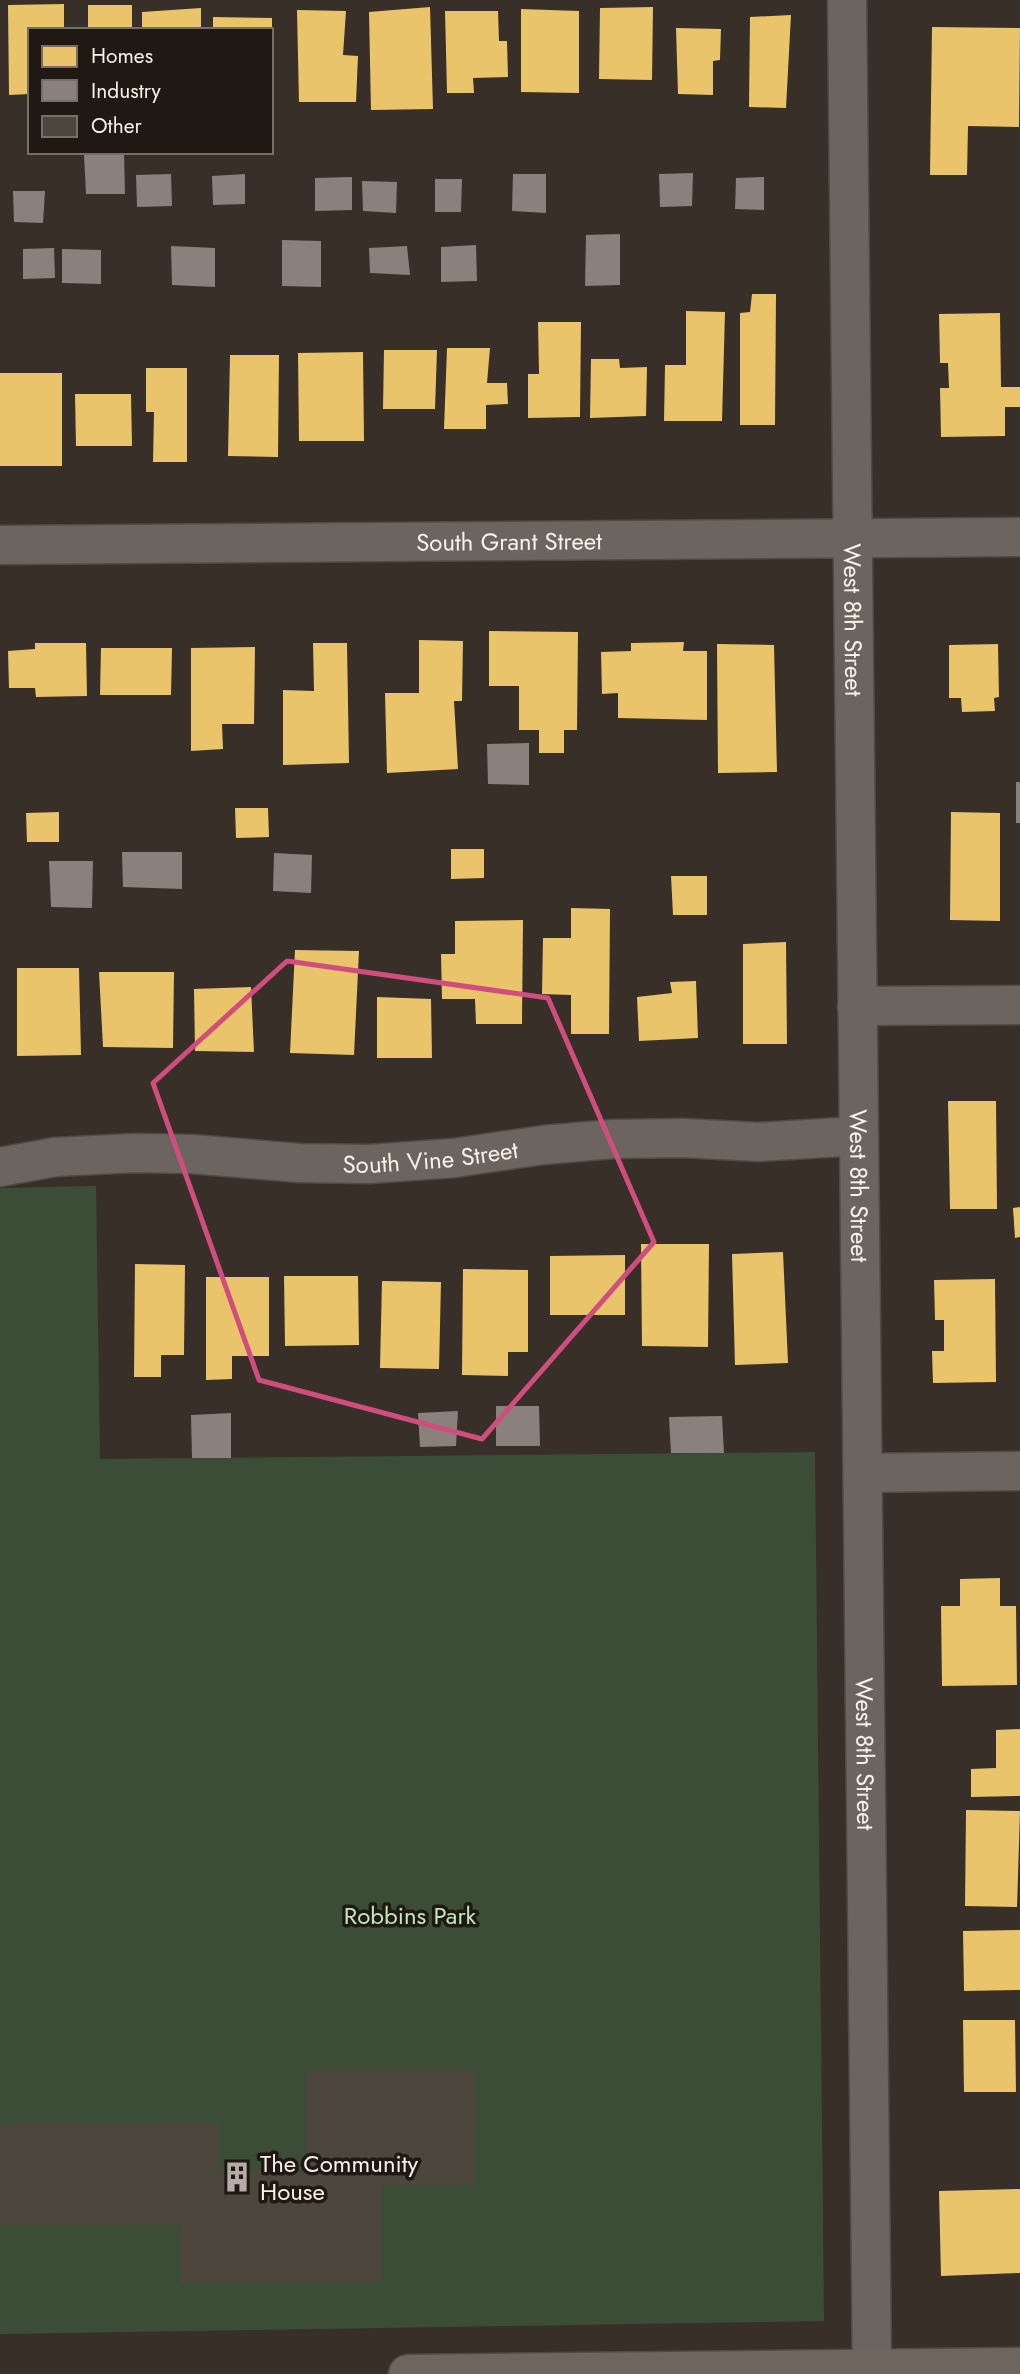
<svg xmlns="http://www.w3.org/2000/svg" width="1020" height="2374" font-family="Jost,sans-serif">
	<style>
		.green { fill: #3c4d37 }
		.homes { fill: #e9c46a }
		.industry { fill: #8a817c }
		.building { fill: #4d463c }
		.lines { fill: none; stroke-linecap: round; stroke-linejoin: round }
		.street-casing { stroke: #524b45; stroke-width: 41 }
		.secondary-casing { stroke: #524b45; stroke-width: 41 }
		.street { stroke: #6c655f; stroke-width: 38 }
		.secondary { stroke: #6e665e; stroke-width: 38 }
		.marked { fill: none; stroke: #d04e7e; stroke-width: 5; stroke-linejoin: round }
		.labels { text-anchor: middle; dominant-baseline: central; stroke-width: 7; stroke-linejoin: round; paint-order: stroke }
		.street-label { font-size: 24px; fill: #faf0e8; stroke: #1f1813 }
		.park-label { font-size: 24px; fill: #bfe9b7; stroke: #1f1813 }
		.poi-label { font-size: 24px; fill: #faf0e8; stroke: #1f1813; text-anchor: start }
	</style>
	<rect width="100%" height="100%" fill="#372f28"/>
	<polygon class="green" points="96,1186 100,1459 815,1452 824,2321 0,2334 0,1188"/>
	<g class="homes">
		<polygon points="64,4 64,30 30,30 30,94 9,95 8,5"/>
		<rect x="88" y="5" width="44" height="25"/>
		<polygon points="430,7 433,109 371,110 369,12"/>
		<polygon points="653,7 652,80 599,79 600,8"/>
		<polygon points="201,8 201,30 142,30 142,12"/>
		<polygon points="521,9 579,11 579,93 521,92"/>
		<polygon points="297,10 346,11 343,55 358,56 356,102 299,102"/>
		<polygon points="445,11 498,11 499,41 507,41 508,77 473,78 474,93 447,93"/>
		<polygon points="791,15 786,108 749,107 750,17"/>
		<polygon points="213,17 272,18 272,30 213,30"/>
		<polygon points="932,27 1020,28 1019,127 968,126 967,175 930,175"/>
		<polygon points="676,28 721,29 720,60 713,61 713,95 678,94"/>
		<polygon points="752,294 776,294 775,425 740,425 740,313 750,312"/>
		<polygon points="686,311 725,312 722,421 664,421 665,365 686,365"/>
		<polygon points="1000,313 1001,387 1020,387 1020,407 1005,407 1005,436 941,437 940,388 949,388 948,363 940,363 939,314"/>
		<polygon points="538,322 581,322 580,417 528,418 528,374 539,374"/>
		<polygon points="447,348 490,348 487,383 507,383 508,404 486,405 486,429 444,429"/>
		<polygon points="384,350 437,350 435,409 383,409"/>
		<polygon points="363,352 364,441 299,441 298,353"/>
		<polygon points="230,355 279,355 278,457 228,456"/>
		<polygon points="591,359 619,359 620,368 647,367 646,416 590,418"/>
		<polygon points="146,368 187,368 187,462 153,462 154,412 146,412"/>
		<rect x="0" y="373" width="62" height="93"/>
		<polygon points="75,394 131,394 132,446 76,446"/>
		<polygon points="489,631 578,632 577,730 564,730 564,753 539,753 539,730 519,730 519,686 489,686"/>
		<polygon points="419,640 463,641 462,701 454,701 458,769 387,773 385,693 419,693"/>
		<polygon points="684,642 683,651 707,651 707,720 618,718 618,693 602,694 601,652 631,651 631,643"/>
		<polygon points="35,643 86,643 87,696 36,697 35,688 9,688 8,651 35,649"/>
		<polygon points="313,643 347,643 349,763 283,765 283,690 314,691"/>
		<polygon points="717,644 774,645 777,772 718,773"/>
		<polygon points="998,644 999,697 994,698 995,711 962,712 961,698 949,698 949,645"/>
		<polygon points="255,647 254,724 222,724 223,749 191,751 191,648"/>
		<polygon points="101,648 172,648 171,695 100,695"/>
		<polygon points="235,808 268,808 269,837 236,838"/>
		<polygon points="59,812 59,842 27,842 26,813"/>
		<polygon points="951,812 1000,813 1000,921 950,920"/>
		<polygon points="451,849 484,849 484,878 451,879"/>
		<polygon points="671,876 707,876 707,915 673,915"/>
		<polygon points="571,908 610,909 609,1034 571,1034 571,995 542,994 543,938 571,938"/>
		<polygon points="523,920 522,1024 476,1024 475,999 442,999 441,954 455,954 455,921"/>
		<polygon points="786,942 787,1044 743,1044 743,944"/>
		<polygon points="295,950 359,951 354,1055 290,1053"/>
		<polygon points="17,968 79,968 81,1055 17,1056"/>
		<polygon points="99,972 174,972 173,1048 103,1047"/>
		<polygon points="696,981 698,1038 639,1041 637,997 672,993 670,982"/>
		<polygon points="251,987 254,1052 195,1051 194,989"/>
		<polygon points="377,997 431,999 432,1058 377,1058"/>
		<polygon points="948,1101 996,1101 997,1209 950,1209"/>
		<polygon points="1020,1207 1020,1237 1015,1238 1013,1208"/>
		<polygon points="641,1244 709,1244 708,1347 642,1346"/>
		<polygon points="783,1252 788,1363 735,1365 732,1254"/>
		<polygon points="625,1255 625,1315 550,1315 550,1256"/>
		<polygon points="135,1264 185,1265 184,1355 161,1355 161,1377 134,1377"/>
		<polygon points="463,1269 528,1270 528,1352 508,1352 508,1376 462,1375"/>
		<polygon points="284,1276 358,1276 359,1345 285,1346"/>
		<polygon points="206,1277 269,1277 269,1356 232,1356 232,1379 206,1380"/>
		<polygon points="995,1279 996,1382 933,1383 932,1351 944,1351 944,1320 935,1320 934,1280"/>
		<polygon points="382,1281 441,1282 439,1369 380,1368"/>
		<polygon points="1000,1578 1000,1606 1016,1606 1017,1685 942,1686 941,1606 960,1606 960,1579"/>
		<polygon points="1020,1729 1020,1796 971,1797 971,1769 996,1768 996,1730"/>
		<polygon points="966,1810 1020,1811 1017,1907 965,1906"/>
		<polygon points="1020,1930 1020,1990 964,1991 963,1931"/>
		<polygon points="963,2020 1015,2020 1016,2092 964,2092"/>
		<polygon points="1020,2189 1020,2273 941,2276 939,2191"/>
	</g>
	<g class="industry">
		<polygon points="124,153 125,194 86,194 84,155"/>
		<polygon points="693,173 692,206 660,207 659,174"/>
		<polygon points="171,174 172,206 137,207 136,175"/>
		<polygon points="245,174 245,204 213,205 212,176"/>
		<polygon points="513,174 546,174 546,213 512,211"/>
		<polygon points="352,177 352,210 315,211 315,178"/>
		<polygon points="764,177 764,210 735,209 736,178"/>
		<polygon points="435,179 462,179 461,212 435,212"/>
		<polygon points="362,181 397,182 396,213 363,211"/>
		<polygon points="13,191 45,191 43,223 14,222"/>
		<polygon points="620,234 620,285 585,286 586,235"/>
		<polygon points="282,240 321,241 321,287 282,286"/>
		<polygon points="476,245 477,281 441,282 441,247"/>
		<polygon points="171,246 215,248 215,287 172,285"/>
		<polygon points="407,246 410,275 370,273 369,248"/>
		<polygon points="54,248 55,278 23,279 23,249"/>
		<polygon points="62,249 101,250 101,284 62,283"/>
		<polygon points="529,743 529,785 488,784 487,744"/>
		<rect x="1016" y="782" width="4" height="41"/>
		<polygon points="122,852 182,852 182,889 123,887"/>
		<polygon points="274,853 312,855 311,893 273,891"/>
		<polygon points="49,861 93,861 92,908 51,907"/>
		<polygon points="496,1406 539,1406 540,1446 496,1446"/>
		<polygon points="458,1411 456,1446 420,1447 418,1413"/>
		<polygon points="231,1413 231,1458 192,1458 191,1415"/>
		<polygon points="722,1416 724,1453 671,1453 669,1417"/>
	</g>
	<polygon class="building" points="306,2070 474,2070 475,2185 382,2185 382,2282 181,2283 181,2225 0,2226 0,2124 218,2123 218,2170 306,2170"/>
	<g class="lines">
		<g class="street-casing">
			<g id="street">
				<path id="s1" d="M847 0 872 2374"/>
				<path id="s2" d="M0 545 1020 537"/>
				<polyline points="857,1006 1020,1005"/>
				<path id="s3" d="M0 1167 55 1157 135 1153 191 1154 299 1163 369 1164 454 1158 543 1145 613 1139 683 1138 758 1142 859 1136"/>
				<polyline points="863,1473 1020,1471"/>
			</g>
		</g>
		<g class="secondary-casing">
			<polyline id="secondary" points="408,2374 1020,2367"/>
		</g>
		<use href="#street" class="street"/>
		<use href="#secondary" class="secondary"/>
	</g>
	<path class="marked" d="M287 961 548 998 654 1242 482 1439 259 1380 153 1083Z"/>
	<defs>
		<g id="building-bare" transform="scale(2.415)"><path d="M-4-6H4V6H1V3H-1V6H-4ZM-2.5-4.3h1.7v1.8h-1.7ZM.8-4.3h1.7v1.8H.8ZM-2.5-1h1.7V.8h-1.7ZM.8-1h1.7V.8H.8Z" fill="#b6aca5" stroke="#1f1813" stroke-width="2.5" paint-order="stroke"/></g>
	</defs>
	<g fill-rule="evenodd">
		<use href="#building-bare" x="237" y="2177"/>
	</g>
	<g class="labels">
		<g class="street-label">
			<text stroke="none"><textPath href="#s2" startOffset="509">South Grant Street</textPath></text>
			<text stroke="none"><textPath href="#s1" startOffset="620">West 8th Street</textPath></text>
			<text stroke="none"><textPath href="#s3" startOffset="432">South Vine Street</textPath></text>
			<text stroke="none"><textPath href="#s1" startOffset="1186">West 8th Street</textPath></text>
			<text stroke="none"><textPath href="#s1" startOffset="1754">West 8th Street</textPath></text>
		</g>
		<g class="park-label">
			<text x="410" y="1915">Robbins Park</text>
		</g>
		<g class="poi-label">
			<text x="260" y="2163">The Community<tspan x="260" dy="28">House</tspan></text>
		</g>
	</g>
	<rect x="28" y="28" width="245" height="126" fill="#1f1813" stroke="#776e68" stroke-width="2"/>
	<rect x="42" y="46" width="35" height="21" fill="#e9c46a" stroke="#776e68" stroke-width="2"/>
	<text x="91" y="63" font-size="21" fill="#faf0e8">Homes</text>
	<rect x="42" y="80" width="35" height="21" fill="#8a817c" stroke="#776e68" stroke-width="2"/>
	<text x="91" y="98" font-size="21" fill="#faf0e8">Industry</text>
	<rect x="42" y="116" width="35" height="21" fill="#4d463c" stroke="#776e68" stroke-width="2"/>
	<text x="91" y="133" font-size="21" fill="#faf0e8">Other</text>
</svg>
